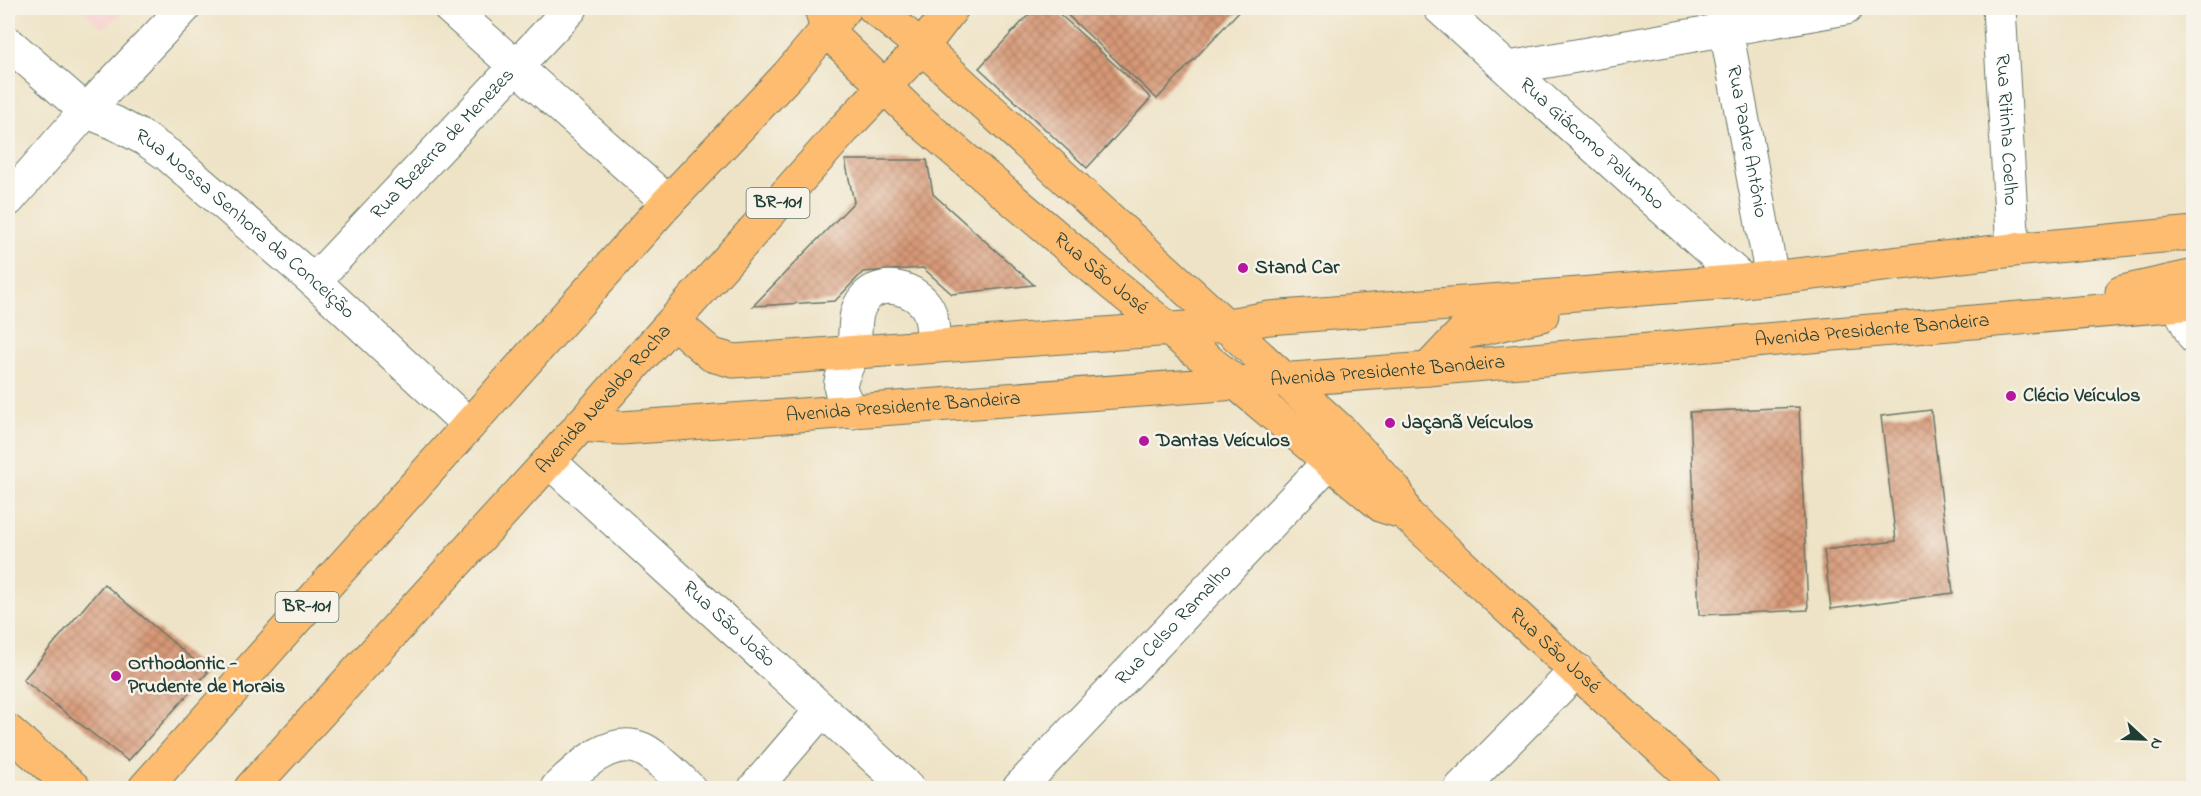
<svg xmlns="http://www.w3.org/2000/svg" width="2201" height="796" font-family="'Indie Flower',sans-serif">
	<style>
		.built { fill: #f7d0ce }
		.building { fill: url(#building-cross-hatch) }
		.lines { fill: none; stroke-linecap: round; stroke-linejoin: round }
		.minor-casing { stroke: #677767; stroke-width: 35 }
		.major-casing { stroke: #677767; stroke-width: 35 }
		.highway-casing { stroke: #677767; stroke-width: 35 }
		.minor { stroke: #fff; stroke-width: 33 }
		.major { stroke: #fdbc70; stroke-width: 33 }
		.highway { stroke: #fdbc70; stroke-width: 33 }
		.poi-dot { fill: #b5179e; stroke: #f7f3e8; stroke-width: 2 }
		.labels { text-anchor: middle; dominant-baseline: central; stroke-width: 5; stroke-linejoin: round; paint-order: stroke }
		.shield { fill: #f7f3e8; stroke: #60746a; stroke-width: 1.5 }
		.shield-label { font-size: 18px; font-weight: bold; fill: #1f3d34 }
		.street-label { font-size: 20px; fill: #1f3d34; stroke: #f7f3e8 }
		.poi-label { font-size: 20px; font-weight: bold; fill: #1f3d34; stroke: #f7f3e8; text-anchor: start }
	</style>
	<defs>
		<pattern id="building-cross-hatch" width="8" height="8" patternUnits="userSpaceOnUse" patternTransform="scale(1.5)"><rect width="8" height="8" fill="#d79877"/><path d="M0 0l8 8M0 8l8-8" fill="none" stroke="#ae7d62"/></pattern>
	</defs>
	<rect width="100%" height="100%" fill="#f7f3e8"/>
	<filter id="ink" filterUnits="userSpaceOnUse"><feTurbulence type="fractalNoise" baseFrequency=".0167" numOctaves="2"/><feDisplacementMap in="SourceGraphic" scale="12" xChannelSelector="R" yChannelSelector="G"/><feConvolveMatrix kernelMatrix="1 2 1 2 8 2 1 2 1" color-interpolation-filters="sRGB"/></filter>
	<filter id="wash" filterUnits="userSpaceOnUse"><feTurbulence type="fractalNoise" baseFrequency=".008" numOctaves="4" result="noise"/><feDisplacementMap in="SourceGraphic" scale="24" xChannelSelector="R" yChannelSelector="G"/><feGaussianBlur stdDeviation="1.35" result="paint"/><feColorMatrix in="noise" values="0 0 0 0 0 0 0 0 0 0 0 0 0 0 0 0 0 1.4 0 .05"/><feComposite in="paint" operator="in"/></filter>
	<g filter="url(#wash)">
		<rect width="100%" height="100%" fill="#eee3c6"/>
		<polygon class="built" points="80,8 127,8 104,29"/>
		<g id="blocks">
			<g class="building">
				<polygon points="1035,8 1053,8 1151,98 1087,168 979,68"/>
				<polygon points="1060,8 1242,8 1157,99"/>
				<polygon points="845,160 927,160 933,194 1034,285 952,294 923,268 863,272 835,301 753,306 854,202"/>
				<polygon points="1799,407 1808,610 1699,615 1690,412"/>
				<polygon points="1931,410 1953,593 1831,609 1824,550 1896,541 1881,416"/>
				<polygon points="104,584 208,672 128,761 23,680"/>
			</g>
		</g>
	</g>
	<g filter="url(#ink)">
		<use href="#blocks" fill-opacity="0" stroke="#677767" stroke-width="1.5"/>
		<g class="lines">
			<g class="minor-casing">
				<g id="minor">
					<polyline points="450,8 668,202"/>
					<path id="s1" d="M1440 8 1744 281"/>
					<path id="s2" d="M1722 8 1772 278"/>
					<path id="s3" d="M1999 8 2013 250"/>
					<path id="s4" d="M8 43 86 111 115 123 145 139 168 155 314 281 469 425"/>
					<polyline points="1509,68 1846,8"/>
					<polyline points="8,200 86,111 184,8"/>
					<path id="s5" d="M314 281 571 8"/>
					<polyline points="2178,305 2194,337"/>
					<path d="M852 412C832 380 842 384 852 353 858 335 851 315 864 299 880 278 917 288 928 309 933 319 933 335 934 346"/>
					<path id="s6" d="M549 461 908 788"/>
					<path d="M557 788C577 769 611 735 642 749 654 754 680 779 689 788"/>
					<polyline points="755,788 821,711"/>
					<path id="s7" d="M1019 788 1329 462"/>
					<polyline points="1461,788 1577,670"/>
				</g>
			</g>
			<g class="major-casing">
				<g id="major">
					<path id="s8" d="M821 8 827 31 920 121 1112 284 1235 382 1382 506 1405 513"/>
					<path id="s9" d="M874 8 922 47 1342 432 1396 491 1406 514 1703 788"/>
					<polyline points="2122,292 2194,276"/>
					<polyline points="674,322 712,355 734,361 1227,325 1269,318 1744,281 2013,250 2194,233"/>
					<polyline points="1428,369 1462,333 1542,315"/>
					<path id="s10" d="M580 425 622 428 1428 369 2194 303"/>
					<polyline points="8,731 74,788"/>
				</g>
			</g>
			<g class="highway-casing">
				<g id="highway">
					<polyline points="145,788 668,202 788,75 845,8"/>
					<path id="s11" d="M251 788 549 461 844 129 922 47 952 8"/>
				</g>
			</g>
			<use href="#minor" class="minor"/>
			<use href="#major" class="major"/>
			<use href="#highway" class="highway"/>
		</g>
	</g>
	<g class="poi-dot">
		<circle cx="1243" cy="268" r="6"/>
		<circle cx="2011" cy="396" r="6"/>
		<circle cx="1390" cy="423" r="6"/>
		<circle cx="1144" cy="441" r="6"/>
		<circle cx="116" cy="676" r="6"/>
	</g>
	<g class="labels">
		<g class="shield">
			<rect x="746.5" y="188" width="63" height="30" rx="4.5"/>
			<rect x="275.5" y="592" width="63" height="30" rx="4.5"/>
		</g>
		<g class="shield-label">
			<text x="778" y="203">BR-101</text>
			<text x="307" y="607">BR-101</text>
		</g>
		<g class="street-label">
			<text stroke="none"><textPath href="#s3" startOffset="122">Rua Ritinha Coelho</textPath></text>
			<text stroke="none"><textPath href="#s2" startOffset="136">Rua Padre Antônio</textPath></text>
			<text stroke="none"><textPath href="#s5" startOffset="188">Rua Bezerra de Menezes</textPath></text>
			<text stroke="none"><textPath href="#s1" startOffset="204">Rua Giácomo Palumbo</textPath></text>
			<text stroke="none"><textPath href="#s4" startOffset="300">Rua Nossa Senhora da Conceição</textPath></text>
			<text stroke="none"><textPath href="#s8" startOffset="390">Rua São José</textPath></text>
			<text stroke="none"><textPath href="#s10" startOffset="1296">Avenida Presidente Bandeira</textPath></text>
			<text stroke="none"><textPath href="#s10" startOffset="810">Avenida Presidente Bandeira</textPath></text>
			<text stroke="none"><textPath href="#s11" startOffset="525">Avenida Nevaldo Rocha</textPath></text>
			<text stroke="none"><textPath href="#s10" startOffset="324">Avenida Presidente Bandeira</textPath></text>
			<text stroke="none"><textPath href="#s6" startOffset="243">Rua São João</textPath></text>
			<text stroke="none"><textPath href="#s7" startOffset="225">Rua Celso Ramalho</textPath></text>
			<text stroke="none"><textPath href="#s9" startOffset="939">Rua São José</textPath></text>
		</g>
		<g class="poi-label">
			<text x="1255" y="268">Stand Car</text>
			<text x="2023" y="396">Clécio Veículos</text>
			<text x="1402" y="423">Jaçanã Veículos</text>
			<text x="1156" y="441">Dantas Veículos</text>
			<text x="128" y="664">Orthodontic -<tspan x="128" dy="23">Prudente de Morais</tspan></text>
		</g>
	</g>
	<rect width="2201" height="796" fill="none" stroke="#f7f3e8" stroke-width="30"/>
	<g transform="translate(2144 739) rotate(112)" stroke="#f7f3e8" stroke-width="4.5" paint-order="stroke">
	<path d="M0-4.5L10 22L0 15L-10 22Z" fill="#1f3d34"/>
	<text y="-9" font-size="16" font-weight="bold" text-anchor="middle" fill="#1f3d34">N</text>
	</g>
</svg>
